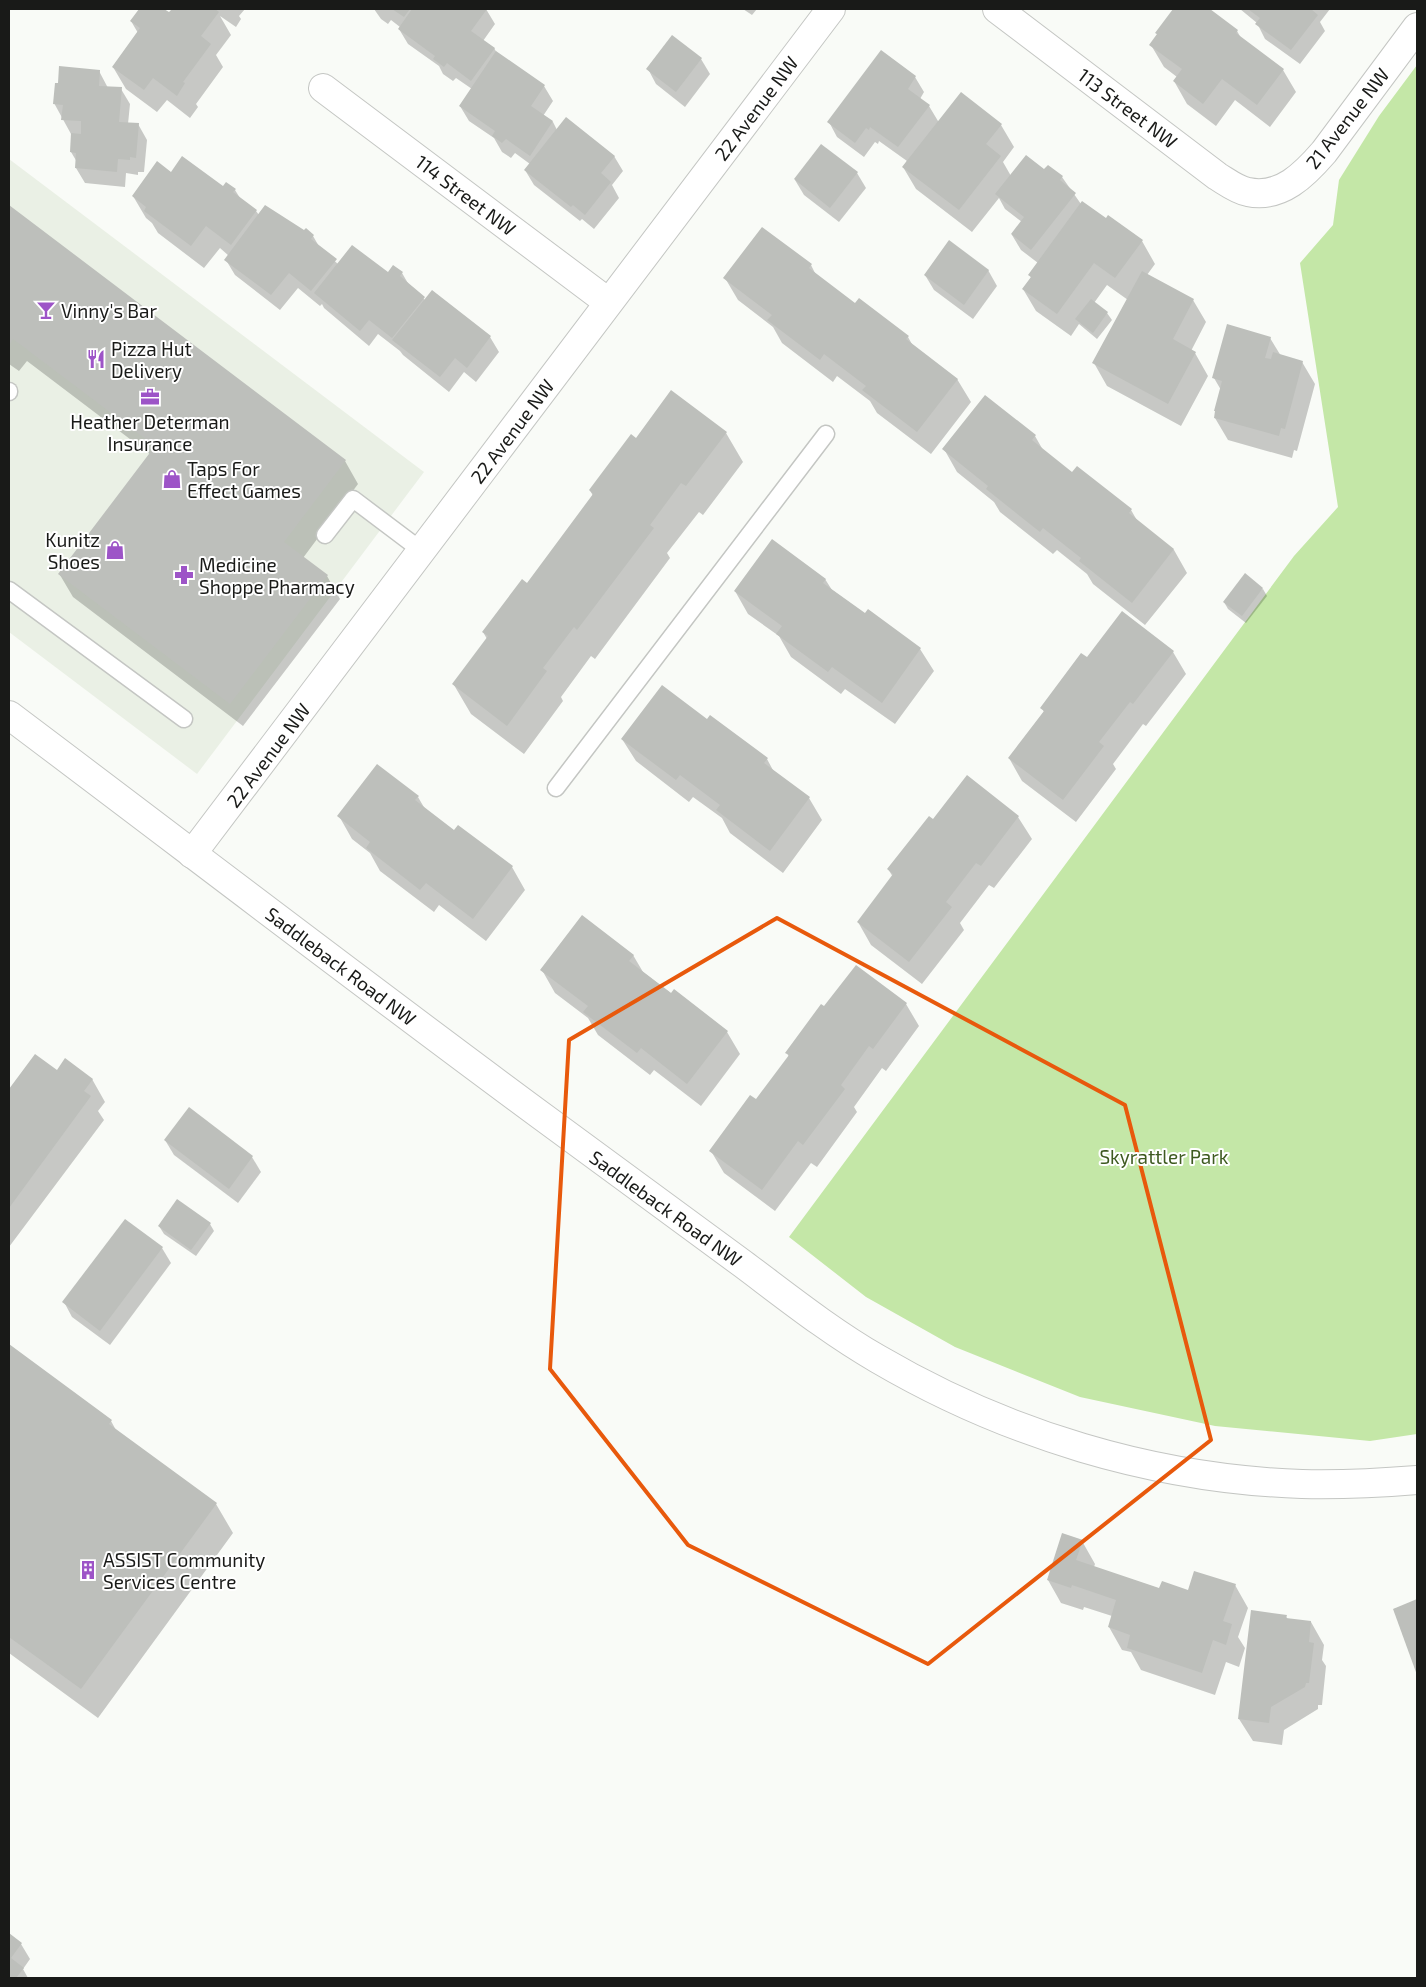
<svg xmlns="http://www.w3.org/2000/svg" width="1426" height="1987" font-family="'Exo 2',sans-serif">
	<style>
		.built { fill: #eaf0e5 }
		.green { fill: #c4e7a7 }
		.shadow { fill: #0003 }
		.building { fill: #bdbfbb }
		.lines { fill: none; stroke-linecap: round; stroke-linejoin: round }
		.service-casing { stroke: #c4c6c3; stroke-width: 19 }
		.minor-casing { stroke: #c4c6c3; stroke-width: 30 }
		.tertiary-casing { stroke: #c4c6c3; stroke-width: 30 }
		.service { stroke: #fff; stroke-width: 16 }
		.minor { stroke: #fff; stroke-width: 28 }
		.tertiary { stroke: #fff; stroke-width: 28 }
		.marked { fill: none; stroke: #e8590c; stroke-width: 4; stroke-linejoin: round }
		.labels { text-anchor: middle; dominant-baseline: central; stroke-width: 4; stroke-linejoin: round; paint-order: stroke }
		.street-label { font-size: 19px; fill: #191a18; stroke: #fff }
		.poi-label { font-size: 19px; fill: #191a18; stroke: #fff; text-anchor: start }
		.park-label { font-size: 19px; fill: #3e5a20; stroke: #fff }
	</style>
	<rect width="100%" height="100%" fill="#f9fbf7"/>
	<polygon class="built" points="9,159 424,472 197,774 9,632"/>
	<polygon class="green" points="1417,65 1417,1434 1370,1441 1215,1426 1080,1397 955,1347 866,1297 789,1237 1294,556 1338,507 1300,263 1333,225 1339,180 1379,116"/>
	<g class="shadow">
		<polygon points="140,9 161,9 169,14 173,9 245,9 239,16 241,19 236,27 220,16 231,35 216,55 223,67 196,104 198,107 190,118 167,100 157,112 126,89 113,67 138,33 131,21"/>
		<polygon points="374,9 486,9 495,24 483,41 494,48 497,53 544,86 553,101 543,116 553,122 557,130 614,156 623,171 612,185 619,198 594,229 582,219 580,221 534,185 525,170 530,164 515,153 511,158 502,152 494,138 469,121 460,106 472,89 456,78 453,81 443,74 439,66 408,44 399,29 400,27 391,20 388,24 381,19"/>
		<polygon points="743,9 757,9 752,15"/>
		<polygon points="1175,9 1208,9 1237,31 1241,38 1283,70 1296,92 1270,127 1235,100 1216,126 1187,104 1174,81 1177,77 1164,67 1151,45 1158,35 1156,33"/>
		<polygon points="1240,9 1330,9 1320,22 1325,31 1300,64 1265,39 1257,23"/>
		<polygon points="881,52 915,77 924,92 920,99 929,106 938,121 1001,125 1014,147 1003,162 1011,176 1044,171 1062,177 1081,204 1142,241 1155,264 1147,275 1193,300 1206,322 1191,351 1195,353 1208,376 1181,426 1107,386 1094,363 1128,300 1107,285 1094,303 1107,313 1112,320 1097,339 1079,324 1071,336 1036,311 1023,289 1031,278 1030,275 1038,263 1021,250 1012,235 1022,222 1005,209 999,198 972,232 916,189 903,167 907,161 879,141 878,144 875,142 864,157 837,137 829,122"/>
		<polygon points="701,59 710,74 685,107 656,84 648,69"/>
		<polygon points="99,71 108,88 121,89 130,104 128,124 138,124 147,140 144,172 138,172 138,175 126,173 125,187 85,183 76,168 77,162 71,152 71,134 54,103"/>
		<polygon points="171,173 235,190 240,198 256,211 259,215 313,236 320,248 338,264 388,274 402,273 409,285 425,300 432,292 490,337 499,352 476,382 464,372 449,392 403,355 400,351 378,334 369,346 324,308 322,304 320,306 298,288 280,310 235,275 226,260 229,256 220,248 204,268 158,233 152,223 146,218 133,196"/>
		<polygon points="857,173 866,188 839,222 804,195 795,180"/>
		<polygon points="9,207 345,461 358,484 303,558 327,576 340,599 243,726 73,597 60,575 151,455 27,361 19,371 9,364"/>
		<polygon points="811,265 816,275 856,305 859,300 908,337 913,346 957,379 971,402 931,454 877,413 870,401 837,376 833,382 782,343 773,327 738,300 725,278"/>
		<polygon points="988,270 997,286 973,319 934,290 925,275"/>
		<polygon points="1270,338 1281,356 1302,362 1315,384 1297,451 1294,450 1292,458 1228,440 1215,418 1221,390 1214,378"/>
		<polygon points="726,433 743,462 703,515 699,512 667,553 670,558 595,659 591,656 561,697 563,701 524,754 471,714 454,685 487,639 483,632 527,584 593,496 590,490"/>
		<polygon points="1035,436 1043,450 1072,474 1131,510 1138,522 1174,550 1187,573 1145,625 1093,584 1087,574 1057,550 1053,554 1000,512 994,502 957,472 944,449"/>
		<polygon points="825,579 832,590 865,614 868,610 920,649 934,671 895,724 845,689 841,694 791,657 779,636 748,614 735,591"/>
		<polygon points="1263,589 1267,596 1246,623 1228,609 1224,602"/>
		<polygon points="1173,652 1186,674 1146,726 1143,724 1113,764 1116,769 1076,822 1022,781 1009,758 1044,712 1042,708 1087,659"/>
		<polygon points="707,720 767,759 774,772 809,798 822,820 783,873 730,833 722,818 693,797 689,802 636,761 622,739"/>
		<polygon points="968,777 1018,817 1032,839 994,888 989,885 960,923 964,930 922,984 871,945 858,922 893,877 888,869 933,821"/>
		<polygon points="418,797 425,809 454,831 512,867 525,890 486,941 439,905 434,912 380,871 370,853 352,839 339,816"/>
		<polygon points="633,955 643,972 672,994 727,1032 740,1054 701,1106 654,1070 650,1075 598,1035 588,1018 555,993 542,970"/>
		<polygon points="906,1004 919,1026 886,1071 882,1068 854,1107 857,1112 817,1167 811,1163 775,1211 724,1173 711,1151 756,1101 789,1057 787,1053 825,1008"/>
		<polygon points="35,1056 57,1072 92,1079 105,1102 98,1111 104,1120 9,1247 9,1091"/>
		<polygon points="165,1140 252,1157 261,1172 238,1203 174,1155"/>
		<polygon points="210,1224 214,1231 196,1256 164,1234 159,1226"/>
		<polygon points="162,1248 171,1263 110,1345 72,1317 64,1302"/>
		<polygon points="9,1346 111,1421 117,1432 216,1504 233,1533 98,1718 9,1653"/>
		<polygon points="1082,1541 1095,1564 1094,1567 1160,1589 1189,1592 1235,1585 1248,1608 1238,1637 1245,1648 1239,1667 1226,1662 1215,1695 1141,1670 1131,1652 1122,1650 1109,1627 1112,1616 1084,1607 1083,1610 1061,1603 1048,1580"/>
		<polygon points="1417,1601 1417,1672 1394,1609"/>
		<polygon points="1286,1616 1288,1620 1311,1622 1324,1645 1322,1660 1326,1666 1322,1705 1318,1705 1318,1709 1284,1730 1282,1745 1253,1741 1239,1719"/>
		<polygon points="9,1935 21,1944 30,1959 23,1969 28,1978 9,1978"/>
	</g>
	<g class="building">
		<polygon points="139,9 164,9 169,12 172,9 215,9 219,12 201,36 211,44 183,82 185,83 177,96 153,78 144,90 112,67 140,28 130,21"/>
		<polygon points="392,9 410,9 404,17"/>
		<polygon points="412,9 487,9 471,31 495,48 471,81 447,63 444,67 433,59 435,56 398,29"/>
		<polygon points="1173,9 1210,9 1238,30 1236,33 1284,69 1257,105 1222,79 1203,104 1173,81 1182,69 1149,45 1157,34 1155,33"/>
		<polygon points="1248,9 1311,9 1318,15 1291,50 1255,24 1260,18"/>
		<polygon points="672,35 702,58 676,92 646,69"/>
		<polygon points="881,50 916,76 908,89 930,105 898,147 870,127 869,130 866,128 855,143 827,122"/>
		<polygon points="496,51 545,85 531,106 553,121 530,156 506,139 502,143 492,136 495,131 459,106"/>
		<polygon points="59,66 100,70 99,86 122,87 119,122 139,123 136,158 130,157 130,160 118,159 117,172 75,168 76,153 70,152 71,133 81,134 81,121 61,120 63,105 53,104 55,83 58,83"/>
		<polygon points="961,92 1002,124 986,144 1001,156 959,210 902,167"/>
		<polygon points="566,117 615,156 601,173 611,182 585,215 573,205 571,207 524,170"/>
		<polygon points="821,144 858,172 830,208 794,179"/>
		<polygon points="1026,155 1044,169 1048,165 1063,176 1060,180 1076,193 1031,250 1011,234 1024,217 995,194"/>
		<polygon points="182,156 223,186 226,182 236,189 233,192 257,210 231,245 206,226 191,246 144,211 146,207 132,196 157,161 171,172"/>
		<polygon points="1082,201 1106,218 1108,215 1143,240 1115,278 1094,263 1057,314 1022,289 1031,277 1028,275"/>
		<polygon points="9,205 346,460 284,542 328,575 230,704 58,574 155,446 13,339 9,345"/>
		<polygon points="265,205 304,230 306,228 314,235 311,239 337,259 311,291 289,273 271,295 224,260"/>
		<polygon points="762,227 812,264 809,268 855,303 859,298 909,336 906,339 958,379 917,432 862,390 866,386 824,354 820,360 767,320 772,315 723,278"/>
		<polygon points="949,240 989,270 964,305 924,275"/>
		<polygon points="352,245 388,272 393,265 403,272 400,276 425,297 392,338 369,320 360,331 314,293"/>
		<polygon points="1142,271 1194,299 1173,339 1196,352 1168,404 1092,363"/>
		<polygon points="432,290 491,336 467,368 455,358 440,377 392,340"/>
		<polygon points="1091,299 1108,312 1093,333 1075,319"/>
		<polygon points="1227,324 1271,337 1265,358 1271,359 1273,352 1303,361 1285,429 1281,428 1279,436 1214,418 1215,411 1214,411 1222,381 1212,378"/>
		<polygon points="671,390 727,432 686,486 681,483 650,525 654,528 577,630 574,627 543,668 547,671 507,726 452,684 488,636 482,632 522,579 527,583 593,494 589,490 631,434 636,438"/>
		<polygon points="985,395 1036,435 1032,440 1072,472 1077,466 1132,509 1129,513 1174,549 1132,603 1079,561 1081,558 1043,528 1040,532 986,489 988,486 942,449"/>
		<polygon points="772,539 826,579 823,583 865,613 868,609 921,648 882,703 832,667 828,672 776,634 782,626 734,591"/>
		<polygon points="1245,573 1263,588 1242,616 1223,602"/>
		<polygon points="1122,611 1174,651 1133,704 1130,702 1099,742 1104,746 1063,800 1008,758 1044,711 1040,708 1081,653 1087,657"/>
		<polygon points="662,685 707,719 710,715 768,758 764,763 810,797 770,851 716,810 720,805 680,775 676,780 621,739"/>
		<polygon points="377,764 419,796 415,800 454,830 458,825 513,866 473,919 426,883 420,890 366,848 370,842 337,816"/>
		<polygon points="967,775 1019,816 981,866 976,863 946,902 952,907 909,962 857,922 893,874 887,869 929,816 933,819"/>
		<polygon points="582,915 634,955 629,961 671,993 674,989 728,1031 687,1084 641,1048 637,1053 583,1012 588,1006 540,970"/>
		<polygon points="856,965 907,1003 873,1049 869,1046 841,1085 845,1089 803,1145 798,1141 762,1190 709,1151 750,1095 756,1099 789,1055 785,1053 821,1004 824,1006"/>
		<polygon points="35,1054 57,1070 65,1058 93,1079 84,1091 91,1096 9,1208 9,1089"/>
		<polygon points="189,1107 253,1156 229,1189 164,1140"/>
		<polygon points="177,1199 211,1223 191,1250 158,1226"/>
		<polygon points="125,1219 163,1247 100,1331 62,1302"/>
		<polygon points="9,1344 112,1420 109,1424 217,1503 81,1689 9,1637"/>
		<polygon points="1062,1533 1083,1540 1076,1560 1159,1588 1162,1581 1188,1590 1194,1571 1236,1584 1223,1621 1232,1624 1226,1645 1213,1640 1202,1673 1127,1648 1130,1635 1108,1627 1116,1600 1072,1585 1071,1588 1047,1580"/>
		<polygon points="1417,1599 1417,1675 1393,1609"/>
		<polygon points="1251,1610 1287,1615 1286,1618 1311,1621 1309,1642 1314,1643 1309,1683 1306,1683 1305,1687 1271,1707 1269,1723 1238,1719"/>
		<polygon points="9,1933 22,1943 11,1958 24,1968 16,1978 9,1978"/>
	</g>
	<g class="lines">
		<g class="service-casing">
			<g id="service">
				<polyline points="9,392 9,391"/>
				<polyline points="325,535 353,499 422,551"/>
				<polyline points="9,590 184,719"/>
				<polyline points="556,788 826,434"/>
			</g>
		</g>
		<g class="minor-casing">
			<g id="minor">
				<path d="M997 9 1217 176C1227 182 1237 190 1248 192 1281 199 1305 174 1324 152L1417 27"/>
				<polyline points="323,88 608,302"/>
				<polyline points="192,854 831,9"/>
			</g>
		</g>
		<g class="tertiary-casing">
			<path id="tertiary" d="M9 715C187 849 364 985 543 1117 610 1166 676 1215 743 1264 787 1297 831 1332 878 1359 1006 1434 1153 1479 1302 1484 1340 1485 1379 1483 1417 1480"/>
		</g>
		<use href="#service" class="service"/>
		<use href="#minor" class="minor"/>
		<use href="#tertiary" class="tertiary"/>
	</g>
	<path class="marked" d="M777 918 1125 1105 1211 1440 928 1664 688 1545 550 1369 569 1040Z"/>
	<defs>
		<g id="bar-bare" transform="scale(1.5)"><path d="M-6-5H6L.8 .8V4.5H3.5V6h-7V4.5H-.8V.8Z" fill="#9d54c7" stroke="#fff" stroke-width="2.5" paint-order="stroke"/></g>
		<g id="restaurant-bare" transform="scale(1.5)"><path d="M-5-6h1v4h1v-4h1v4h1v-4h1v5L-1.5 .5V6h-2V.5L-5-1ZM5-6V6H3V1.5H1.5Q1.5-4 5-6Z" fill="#9d54c7" stroke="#fff" stroke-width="2.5" paint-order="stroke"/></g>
		<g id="office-bare" transform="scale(1.5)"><path d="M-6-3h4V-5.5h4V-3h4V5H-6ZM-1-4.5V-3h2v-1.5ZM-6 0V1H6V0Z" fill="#9d54c7" stroke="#fff" stroke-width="2.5" paint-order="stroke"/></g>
		<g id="shop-bare" transform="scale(1.5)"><path d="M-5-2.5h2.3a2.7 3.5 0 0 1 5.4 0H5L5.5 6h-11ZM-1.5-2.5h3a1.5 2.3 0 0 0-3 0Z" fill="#9d54c7" stroke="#fff" stroke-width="2.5" paint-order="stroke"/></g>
		<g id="pharmacy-bare" transform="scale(1.5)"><path d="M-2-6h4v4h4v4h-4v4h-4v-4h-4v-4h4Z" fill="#9d54c7" stroke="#fff" stroke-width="2.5" paint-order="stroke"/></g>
		<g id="building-bare" transform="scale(1.5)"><path d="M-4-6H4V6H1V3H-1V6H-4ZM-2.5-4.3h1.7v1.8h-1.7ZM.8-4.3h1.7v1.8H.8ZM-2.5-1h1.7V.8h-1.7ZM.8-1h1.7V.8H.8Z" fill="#9d54c7" stroke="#fff" stroke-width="2.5" paint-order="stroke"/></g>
	</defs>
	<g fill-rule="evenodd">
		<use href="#bar-bare" x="46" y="310"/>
		<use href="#restaurant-bare" x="96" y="359"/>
		<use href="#office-bare" x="150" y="397"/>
		<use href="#shop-bare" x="172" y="479"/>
		<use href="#shop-bare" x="115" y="550"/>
		<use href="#pharmacy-bare" x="184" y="575"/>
		<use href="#building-bare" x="88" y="1570"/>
	</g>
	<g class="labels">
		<g class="street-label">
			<text transform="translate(756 108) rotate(-53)">22 Avenue NW</text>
			<text transform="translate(1128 108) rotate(37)">113 Street NW</text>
			<text transform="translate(1347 118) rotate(-52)">21 Avenue NW</text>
			<text transform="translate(466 195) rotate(37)">114 Street NW</text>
			<text transform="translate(512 431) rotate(-53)">22 Avenue NW</text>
			<text transform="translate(268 755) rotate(-53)">22 Avenue NW</text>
			<text transform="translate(341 966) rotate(37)">Saddleback Road NW</text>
			<text transform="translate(666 1208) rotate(36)">Saddleback Road NW</text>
		</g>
		<g class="poi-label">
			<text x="61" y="310">Vinny's Bar</text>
			<text x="111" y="348">Pizza Hut<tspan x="111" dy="22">Delivery</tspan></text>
			<text x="150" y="421" text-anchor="middle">Heather Determan<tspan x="150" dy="22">Insurance</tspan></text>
			<text x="187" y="468">Taps For<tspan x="187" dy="22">Effect Games</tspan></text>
			<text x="100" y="539" text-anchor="end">Kunitz<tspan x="100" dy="22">Shoes</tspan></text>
			<text x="199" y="564">Medicine<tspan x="199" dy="22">Shoppe Pharmacy</tspan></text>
			<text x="103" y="1559">ASSIST Community<tspan x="103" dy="22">Services Centre</tspan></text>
		</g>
		<g class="park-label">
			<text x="1164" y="1156">Skyrattler Park</text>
		</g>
	</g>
	<rect width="1426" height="1987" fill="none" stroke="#191a18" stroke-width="20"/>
</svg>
